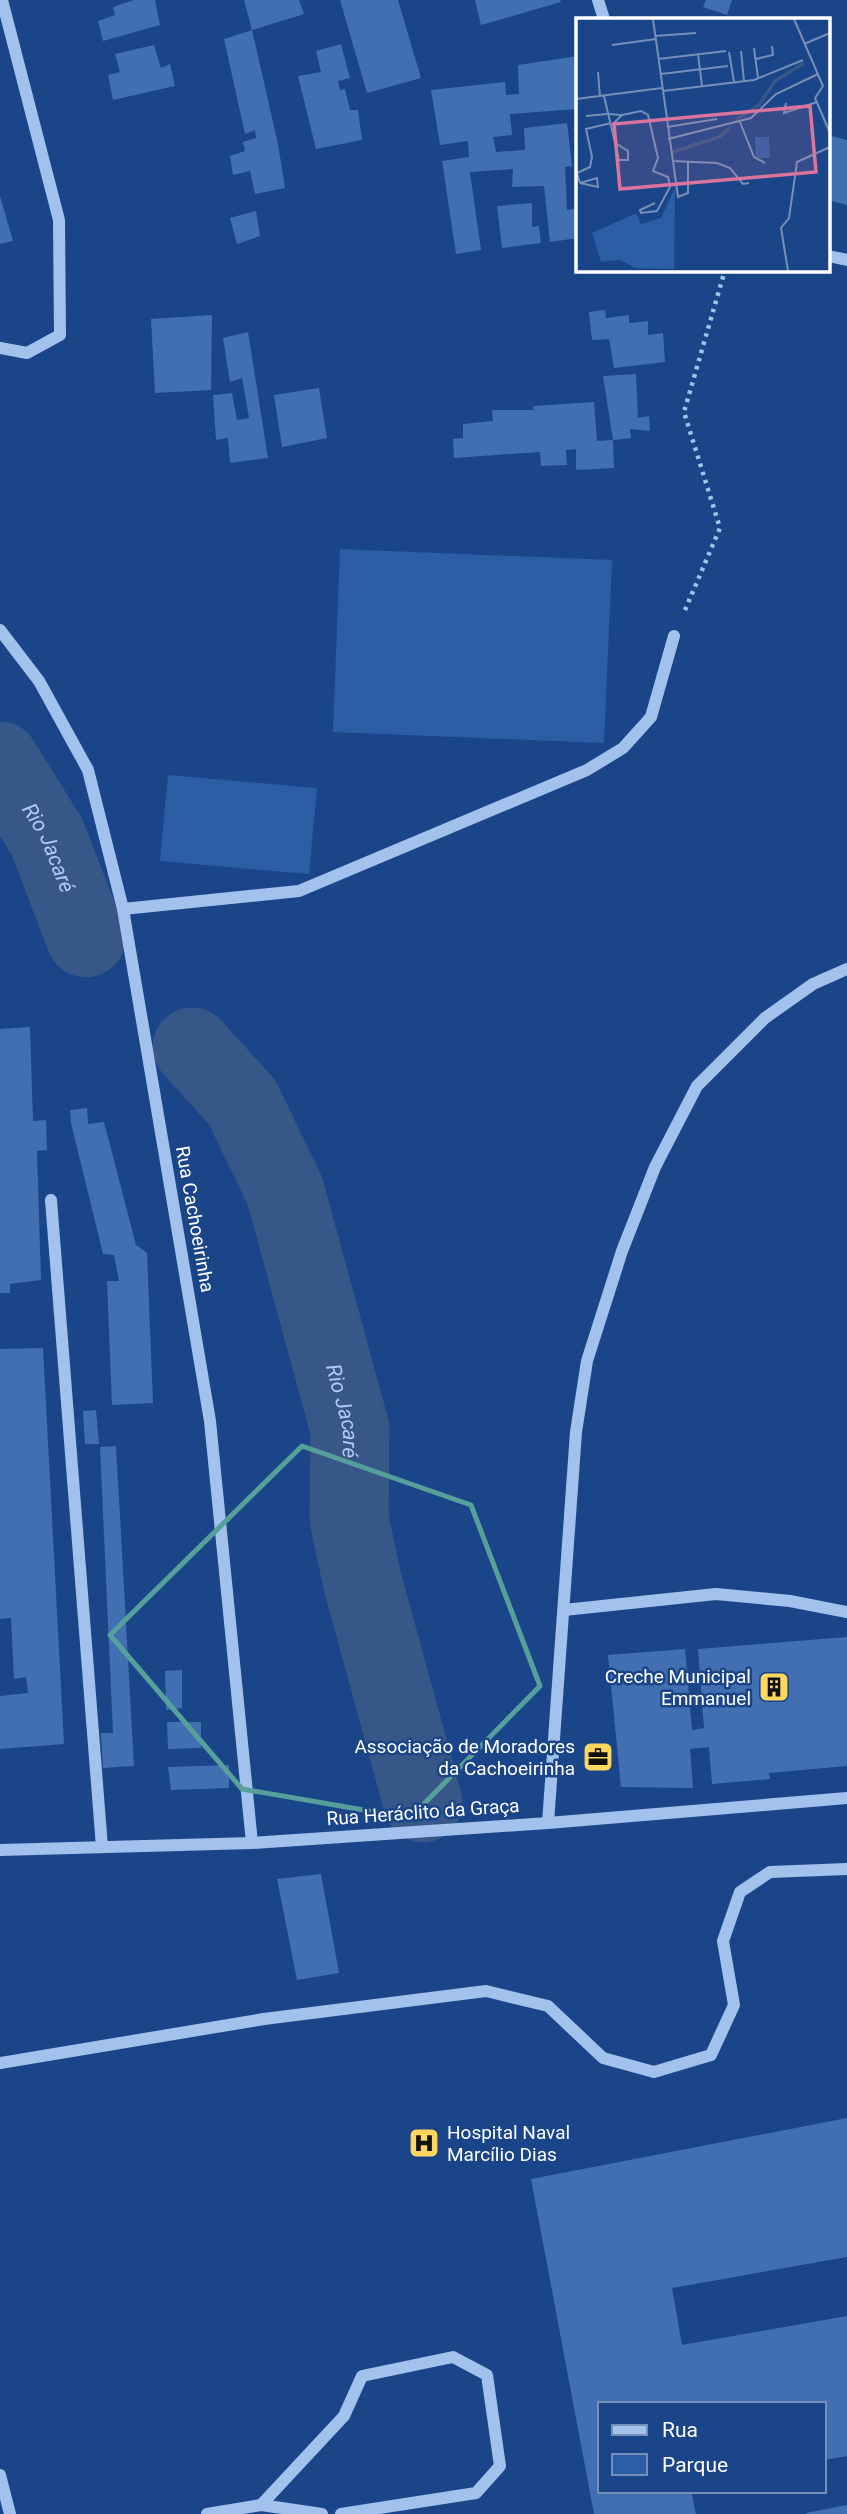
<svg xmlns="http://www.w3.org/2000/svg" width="847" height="2514" font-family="Roboto,sans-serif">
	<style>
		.green { fill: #2c5ea6 }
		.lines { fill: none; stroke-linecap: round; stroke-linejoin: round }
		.river { stroke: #375788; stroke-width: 79 }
		.building { fill: #426fb2 }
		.path { stroke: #a2c1ed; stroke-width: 4.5; stroke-dasharray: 3.5 5; stroke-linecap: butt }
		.minor { stroke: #a2c1ed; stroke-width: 12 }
		.marked { fill: none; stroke: #579f9a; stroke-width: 5; stroke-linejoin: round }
		.labels { text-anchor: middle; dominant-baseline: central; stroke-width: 5; stroke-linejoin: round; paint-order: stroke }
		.street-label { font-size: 19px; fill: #fff; stroke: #1a4588 }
		.poi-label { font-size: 19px; fill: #fff; stroke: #1a4588; text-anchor: end }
		.water-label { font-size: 21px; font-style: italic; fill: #aecbf4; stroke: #1a4588 }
		.inset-river { fill: none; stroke: #375788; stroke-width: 3.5 }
		.inset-road { fill: none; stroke: #768fb8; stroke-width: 2 }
		.view { fill: #da749d; fill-opacity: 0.15; stroke: #da749d; stroke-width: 3.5 }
		.inset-edge { fill: none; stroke: #fff; stroke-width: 3.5 }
	</style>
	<rect width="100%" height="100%" fill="#1a4588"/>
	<g class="green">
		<polygon points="340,549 612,560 604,743 333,732"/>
		<polygon points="168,775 317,788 309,874 160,861"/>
	</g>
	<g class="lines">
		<g class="river">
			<path id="s1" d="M0 761 47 837 86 938"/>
			<path id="s2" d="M192 1047 242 1102 285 1191 350 1429 349 1518 362 1580 423 1803"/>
		</g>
	</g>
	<g class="building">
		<polygon points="134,0 155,0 160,25 103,41 98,21 115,15 113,7"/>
		<polygon points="244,0 299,0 304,14 252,30 278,144 285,188 255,194 250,171 233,175 230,156 245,151 243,142 256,138 255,130 245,134 224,39 252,30"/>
		<polygon points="340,0 398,0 421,78 367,93"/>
		<polygon points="475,0 560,0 561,2 481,25"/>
		<polygon points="706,0 732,0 727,15 703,7"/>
		<polygon points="341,44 350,78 338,81 340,90 345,89 350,110 358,110 362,140 316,149 298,76 321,72 316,51"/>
		<polygon points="154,45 161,68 170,64 175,86 113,100 108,75 120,72 115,54"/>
		<polygon points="578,56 578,109 510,114 512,135 493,137 496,152 525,150 524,128 567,123 572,166 565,167 567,210 578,208 578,238 550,242 544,186 512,187 513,169 470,172 481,250 456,254 442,161 469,157 468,141 440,145 431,90 505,82 506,95 519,94 518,65"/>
		<polygon points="828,135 847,140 847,205 828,200"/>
		<polygon points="0,196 13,241 0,244"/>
		<polygon points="532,203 532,227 539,226 541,243 502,248 497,206"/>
		<polygon points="256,211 260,236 237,244 230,218"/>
		<polygon points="605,310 606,318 629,315 629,323 648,321 648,335 663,333 665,362 614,368 609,339 592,340 589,312"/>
		<polygon points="212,315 211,390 155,393 151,319"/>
		<polygon points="248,332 268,458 230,463 228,438 216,440 213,395 232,393 237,420 249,418 242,378 230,382 223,338"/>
		<polygon points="636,374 638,418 649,416 650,431 630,429 631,438 613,440 614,468 576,470 576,449 566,450 567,465 541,466 540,452 454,458 453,439 463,438 463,424 493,421 492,410 534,410 533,406 594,402 597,441 613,440 603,376"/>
		<polygon points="319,388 327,438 282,447 274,395"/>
		<polygon points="30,1027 33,1121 46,1120 47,1150 37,1151 41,1280 10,1284 10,1293 0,1293 0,1029"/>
		<polygon points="87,1108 88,1124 104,1122 136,1245 147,1253 153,1403 112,1405 107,1281 119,1281 114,1255 103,1254 71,1123 70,1110"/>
		<polygon points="43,1348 64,1744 0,1749 0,1696 28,1693 26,1677 14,1679 11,1618 0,1619 0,1349"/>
		<polygon points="96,1410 99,1444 85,1444 83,1411"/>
		<polygon points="116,1446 134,1766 103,1768 101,1733 113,1733 100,1447"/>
		<polygon points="847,1637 847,1766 769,1773 770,1779 712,1784 709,1747 690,1749 693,1788 621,1787 608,1655 685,1649 692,1730 704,1728 698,1649"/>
		<polygon points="182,1670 182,1708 166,1710 165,1671"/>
		<polygon points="167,1722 201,1722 201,1748 168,1749"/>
		<polygon points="229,1765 229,1788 171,1790 168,1767"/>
		<polygon points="321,1874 339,1973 297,1980 277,1879"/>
		<polygon points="847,2118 847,2257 672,2288 682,2345 847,2316 847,2456 824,2460 824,2404 600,2404 600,2491 691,2491 696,2514 594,2514 531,2179"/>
		<polygon points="847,2505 847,2514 806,2514 806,2513"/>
	</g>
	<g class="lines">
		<polyline class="path" points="685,610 720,528 684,412 725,270"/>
		<g class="minor">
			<polyline points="598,0 604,19"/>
			<polyline points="828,256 847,260"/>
			<polyline points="0,348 27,353 60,335 59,220 2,0"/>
			<polyline points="0,630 39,681 88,770 123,909 210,1421 252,1843"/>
			<polyline points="123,909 299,891 587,770 623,748 651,717 674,636"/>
			<polyline points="51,1200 102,1847"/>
			<polyline points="564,1610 716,1594 790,1601 847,1612"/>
			<polyline points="548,1823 576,1432 587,1361 622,1251 655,1167 697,1086 765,1018 813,984 847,969"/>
			<polyline points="0,1850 252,1843 548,1823 847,1798"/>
			<polyline points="0,2063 264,2019 486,1991 548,2006 603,2058 654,2072 711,2055 734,2005 723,1941 740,1892 770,1872 847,1869"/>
			<polyline points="0,2475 10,2514"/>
			<polyline points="261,2505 344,2416 362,2376 453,2357 487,2375 500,2466 476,2493 341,2514"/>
			<polyline points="207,2514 261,2505 322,2514"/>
		</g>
	</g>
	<path class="marked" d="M302 1446 471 1505 540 1686 410 1818 242 1789 110 1635Z"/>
	<defs>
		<g id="building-square" transform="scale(1.575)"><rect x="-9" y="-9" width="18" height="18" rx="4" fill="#ffd75e" stroke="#1a4588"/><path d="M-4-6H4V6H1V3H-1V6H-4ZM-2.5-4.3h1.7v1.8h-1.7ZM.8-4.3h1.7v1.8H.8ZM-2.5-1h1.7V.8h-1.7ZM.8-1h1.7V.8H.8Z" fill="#111"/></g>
		<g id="office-square" transform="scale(1.575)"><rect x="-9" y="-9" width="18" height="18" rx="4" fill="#ffd75e" stroke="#1a4588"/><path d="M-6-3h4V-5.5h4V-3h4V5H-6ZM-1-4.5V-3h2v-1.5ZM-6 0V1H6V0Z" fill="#111"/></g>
		<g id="hospital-square" transform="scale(1.575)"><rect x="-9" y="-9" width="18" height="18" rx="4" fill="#ffd75e" stroke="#1a4588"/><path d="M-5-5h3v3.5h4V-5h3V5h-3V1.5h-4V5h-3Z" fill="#111"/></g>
	</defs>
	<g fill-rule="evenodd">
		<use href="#building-square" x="774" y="1687"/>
		<use href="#office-square" x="598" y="1757"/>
		<use href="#hospital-square" x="424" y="2143"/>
	</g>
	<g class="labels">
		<g class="street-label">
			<text transform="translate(195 1219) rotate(80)">Rua Cachoeirinha</text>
			<text transform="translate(423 1812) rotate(-4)">Rua Heráclito da Graça</text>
		</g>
		<g class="poi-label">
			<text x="751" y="1676">Creche Municipal<tspan x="751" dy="22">Emmanuel</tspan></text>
			<text x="575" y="1746">Associação de Moradores<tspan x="575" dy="22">da Cachoeirinha</tspan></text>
			<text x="447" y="2132" text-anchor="start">Hospital Naval<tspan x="447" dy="22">Marcílio Dias</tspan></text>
		</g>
		<g class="water-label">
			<text stroke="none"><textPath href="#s1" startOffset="100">Rio Jacaré</textPath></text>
			<text stroke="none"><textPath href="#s2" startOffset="401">Rio Jacaré</textPath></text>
		</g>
	</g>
	<g transform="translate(576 18)">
		<rect width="254" height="254" fill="#1a4588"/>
		<path d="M179 119H193L194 140H180ZM99 170 98 251 59 250 44 242 25 244 16 215 56 197 61 196 65 206 85 200Z" fill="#2c5ea6"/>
		<path class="inset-river" d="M161 101 183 87 199 63 228 45M97 134 143 119 154 110"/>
		<path class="inset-road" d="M77 1 102 179 112 175V143M218 1 247 68 239 80 254 115M79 18 120 15M228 26 254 15M36 27 80 21M178 30 182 60M165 33 168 63M153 34 158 64M122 36 126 68M82 41 150 33M180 41 197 37 196 28M22 54 24 79M85 56 152 48M87 73 178 62 227 42M28 78 43 142H52V133L41 126M0 81 86 70M210 85 208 95 241 84M33 96 46 97 36 107M46 97 65 93 72 97 82 140 77 153 92 159 94 169 81 193 65 195 64 192 79 185M10 98 31 96M164 104 178 139 189 145M91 109 141 101M92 121 175 100 200 76 242 56M96 143 141 145 154 150 167 166 173 165M21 160 22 169 4 165ZM4 165 1 155 14 149 16 139 10 111 35 105M212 253 205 210 213 200 221 144 254 129"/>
		<path class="view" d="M234 88 240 154 44 171 38 106Z"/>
		<rect width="254" height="254" class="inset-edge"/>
	</g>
	<rect x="598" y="2402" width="228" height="91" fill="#1a4588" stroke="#768fb8" stroke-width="2"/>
	<rect x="612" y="2425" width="35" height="10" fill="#a2c1ed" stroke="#768fb8" stroke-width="2"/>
	<text x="662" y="2437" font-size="21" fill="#ffffff">Rua</text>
	<rect x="612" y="2454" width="35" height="21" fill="#2c5ea6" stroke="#768fb8" stroke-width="2"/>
	<text x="662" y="2472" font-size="21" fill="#ffffff">Parque</text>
</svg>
